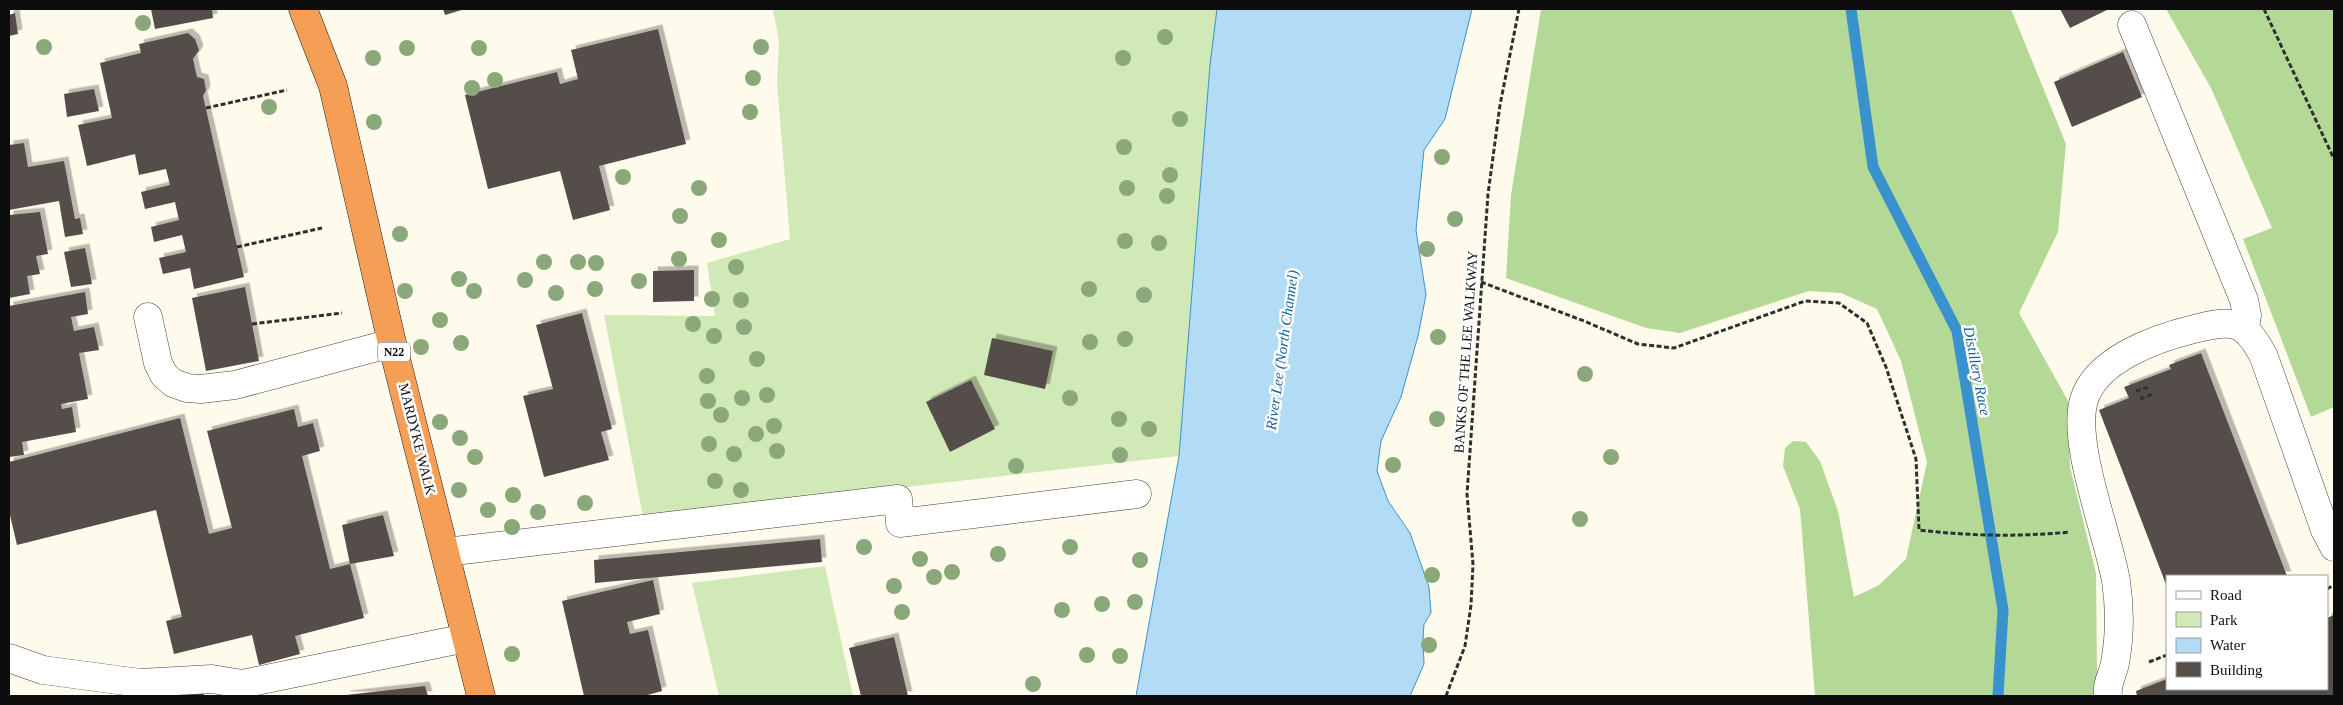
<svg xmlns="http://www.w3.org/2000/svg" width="2343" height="705" font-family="Georgia,serif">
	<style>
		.green { fill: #d1e9b7 }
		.forest { fill: #b4d996 }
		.water { fill: #b2dcf6; stroke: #3992cd }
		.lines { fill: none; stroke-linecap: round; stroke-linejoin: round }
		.stream { stroke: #3992cd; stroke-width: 11 }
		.building { fill: #554e49; filter: url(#shadow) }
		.minor-casing { stroke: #404040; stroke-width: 29 }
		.highway-casing { stroke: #1e1e1e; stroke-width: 29 }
		.path { stroke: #2f2f2f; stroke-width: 3; stroke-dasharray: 5 2.5; stroke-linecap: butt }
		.minor { stroke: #fff; stroke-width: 28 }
		.highway { stroke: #f49e56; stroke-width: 28 }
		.tree { fill: #8ba87a }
		.labels { text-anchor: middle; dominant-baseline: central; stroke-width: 5; stroke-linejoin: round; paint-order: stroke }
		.shield { fill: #fff; stroke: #565656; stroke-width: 1 }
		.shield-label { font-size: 12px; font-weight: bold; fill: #0d0d0d }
		.street-label { font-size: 14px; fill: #0d0d0d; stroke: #fff }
		.water-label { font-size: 15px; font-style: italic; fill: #17639e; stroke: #fff }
	</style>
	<defs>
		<filter id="shadow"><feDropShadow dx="4.5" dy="-4.5" stdDeviation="0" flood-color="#0004"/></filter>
	</defs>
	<rect width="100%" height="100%" fill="#fffbec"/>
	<g class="green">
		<polygon points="773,9 1217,9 1210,65 1179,456 643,517 604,315 715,316 707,263 790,239 777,84 779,42"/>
		<polygon points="825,566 853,696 719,696 692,583"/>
	</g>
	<g class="forest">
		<polygon points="1541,9 2011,9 2066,144 2058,232 2019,313 2068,401 2070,467 2096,573 2097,670 2101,696 1815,696 1800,509 1783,466 1785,448 1793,441 1806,442 1820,461 1838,511 1854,597 1879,585 1906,559 1927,462 1901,361 1877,309 1841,293 1809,291 1680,333 1646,328 1506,278 1511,195"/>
		<polygon points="2166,9 2334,9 2334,407 2311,417 2243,239 2272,228 2211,88"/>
	</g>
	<polygon class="water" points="1217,9 1472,9 1445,119 1424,150 1416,230 1426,295 1418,336 1401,397 1381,441 1377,471 1388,501 1410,533 1429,587 1431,613 1424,624 1423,638 1424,664 1410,696 1136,696 1179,456 1210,65"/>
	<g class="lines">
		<polyline class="stream" points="1851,9 1873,167 1957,331 2003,610 1998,696"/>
	</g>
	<g class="building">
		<polygon points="151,9 212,9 213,18 155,29"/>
		<polygon points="443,9 465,9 445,15"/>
		<polygon points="2060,9 2109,9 2070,28"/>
		<polygon points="15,13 18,34 9,36 9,15"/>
		<polygon points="658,29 686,144 599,166 610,210 573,220 560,171 488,189 465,95 557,72 560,84 578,79 571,50"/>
		<polygon points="188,33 195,39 199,50 193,59 197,77 204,79 206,90 203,96 244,277 194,289 190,268 163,274 159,258 186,252 182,235 154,242 151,227 179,220 175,202 145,209 141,192 170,185 166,169 139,175 135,154 87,166 78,125 112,118 100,63 141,53 139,44"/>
		<polygon points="2123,52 2142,97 2072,127 2054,82"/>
		<polygon points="94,89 99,111 67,117 64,94"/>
		<polygon points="24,143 28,167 64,161 75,219 80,218 83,234 65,237 59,201 9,210 9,145"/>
		<polygon points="40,212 48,254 36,256 40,274 27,276 30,294 9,298 9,215"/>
		<polygon points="85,248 92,284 71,287 64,252"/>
		<polygon points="694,270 694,301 653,302 653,271"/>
		<polygon points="245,287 259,361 206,371 192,298"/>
		<polygon points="85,292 88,314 71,317 74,331 94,327 99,350 79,353 88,399 61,404 62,409 72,407 76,432 22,442 24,455 9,457 9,306"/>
		<polygon points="582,313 612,429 601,432 609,460 544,477 523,396 553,389 536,325"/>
		<polygon points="992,338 1053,351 1045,389 984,375"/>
		<polygon points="2201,353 2287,576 2167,576 2167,587 2099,410 2129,398 2124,387 2171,369 2169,365"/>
		<polygon points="971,380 995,429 950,452 926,402"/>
		<polygon points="294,409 298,427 313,423 320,451 302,456 330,569 350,564 364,618 295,636 300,654 259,665 252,635 174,654 166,621 182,617 156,510 17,545 9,511 9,462 180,418 209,534 232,528 207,431"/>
		<polygon points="383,515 394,556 350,564 342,525"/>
		<polygon points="820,539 822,562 595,583 594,560"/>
		<polygon points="653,580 660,614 627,622 630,634 648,630 662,691 644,696 584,696 562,601"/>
		<polygon points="2334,615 2334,696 2137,696 2136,691 2167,679 2167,689 2327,689 2327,618"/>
		<polygon points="894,637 908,696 861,696 849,648"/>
		<polygon points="425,686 428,696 346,696 346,695"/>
		<polygon points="204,691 204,696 162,696 162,693"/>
	</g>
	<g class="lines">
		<g class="minor-casing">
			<g id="minor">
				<polyline points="2132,25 2244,300 2247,315 2245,327"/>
				<polyline points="148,317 158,363 164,375 173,383 187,388 201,389 235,385 392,343"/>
				<polyline points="446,552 898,499 900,523 1137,494"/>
				<polyline points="9,658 43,670 140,683 212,679 242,684 466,638"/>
				<path d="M2108 696C2106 685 2113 674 2115 663 2120 636 2120 608 2116 581 2108 534 2071 443 2084 400 2096 359 2157 338 2194 329 2233 319 2245 320 2264 357L2325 530 2334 547"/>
			</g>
		</g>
		<g class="highway-casing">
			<polyline id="highway" points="303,9 333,86 392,343 481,696"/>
		</g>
		<g class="path">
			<polyline points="2264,9 2334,159"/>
			<polyline points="206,108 287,90"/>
			<polyline points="237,247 322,228"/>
			<path d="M1481 282 1584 321 1638 344 1674 348 1805 301 1839 303 1867 323 1886 367 1916 459 1919 530C1970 536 2018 537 2070 532"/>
			<polyline points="252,324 342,313"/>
			<polyline points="2136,391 2149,387"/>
			<polyline points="2140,399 2153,394"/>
			<polyline points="2327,589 2334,585"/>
			<polyline points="2149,662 2167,655"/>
			<polyline points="1446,696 1465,646 1471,605 1473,564 1467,494 1488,194 1500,105 1519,9"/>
		</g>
		<use href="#minor" class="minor"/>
		<use href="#highway" class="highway"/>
	</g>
	<g class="tree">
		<circle cx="143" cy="23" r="8"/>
		<circle cx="1165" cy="37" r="8"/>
		<circle cx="44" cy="47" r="8"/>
		<circle cx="761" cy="47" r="8"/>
		<circle cx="407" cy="48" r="8"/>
		<circle cx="479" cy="48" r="8"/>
		<circle cx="373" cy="58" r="8"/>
		<circle cx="1123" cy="58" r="8"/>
		<circle cx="753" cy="78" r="8"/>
		<circle cx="495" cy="80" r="8"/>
		<circle cx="472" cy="88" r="8"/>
		<circle cx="269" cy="107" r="8"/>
		<circle cx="750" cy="112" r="8"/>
		<circle cx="1180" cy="119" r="8"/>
		<circle cx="374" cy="122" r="8"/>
		<circle cx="1124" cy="147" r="8"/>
		<circle cx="1442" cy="157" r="8"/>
		<circle cx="1170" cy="175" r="8"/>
		<circle cx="623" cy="177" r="8"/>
		<circle cx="699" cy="188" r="8"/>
		<circle cx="1127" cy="188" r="8"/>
		<circle cx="1167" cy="196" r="8"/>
		<circle cx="680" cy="216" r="8"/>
		<circle cx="1455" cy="219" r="8"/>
		<circle cx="400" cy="234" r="8"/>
		<circle cx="719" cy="240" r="8"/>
		<circle cx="1125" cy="241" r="8"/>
		<circle cx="1159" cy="243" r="8"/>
		<circle cx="1427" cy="249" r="8"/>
		<circle cx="679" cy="259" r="8"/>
		<circle cx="544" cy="262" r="8"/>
		<circle cx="578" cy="262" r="8"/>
		<circle cx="596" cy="263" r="8"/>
		<circle cx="736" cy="267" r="8"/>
		<circle cx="459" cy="279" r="8"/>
		<circle cx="525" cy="280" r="8"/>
		<circle cx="639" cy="281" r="8"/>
		<circle cx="595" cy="289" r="8"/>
		<circle cx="1089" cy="289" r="8"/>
		<circle cx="405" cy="291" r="8"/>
		<circle cx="474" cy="291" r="8"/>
		<circle cx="556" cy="293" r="8"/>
		<circle cx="1144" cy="295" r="8"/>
		<circle cx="712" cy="299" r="8"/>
		<circle cx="741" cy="300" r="8"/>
		<circle cx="440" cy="320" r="8"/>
		<circle cx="693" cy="324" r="8"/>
		<circle cx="744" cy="327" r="8"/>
		<circle cx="714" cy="336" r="8"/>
		<circle cx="1438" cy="337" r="8"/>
		<circle cx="1125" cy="339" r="8"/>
		<circle cx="1090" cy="342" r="8"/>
		<circle cx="461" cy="343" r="8"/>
		<circle cx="421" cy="347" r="8"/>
		<circle cx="757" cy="359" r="8"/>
		<circle cx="1585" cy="374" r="8"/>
		<circle cx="707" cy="376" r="8"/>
		<circle cx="767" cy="395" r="8"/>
		<circle cx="742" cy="398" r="8"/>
		<circle cx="1070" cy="398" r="8"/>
		<circle cx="708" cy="401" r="8"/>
		<circle cx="721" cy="415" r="8"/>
		<circle cx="1119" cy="419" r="8"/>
		<circle cx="1437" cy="419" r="8"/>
		<circle cx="440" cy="422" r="8"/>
		<circle cx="774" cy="426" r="8"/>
		<circle cx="1149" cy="429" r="8"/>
		<circle cx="756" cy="434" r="8"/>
		<circle cx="460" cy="438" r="8"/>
		<circle cx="709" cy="444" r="8"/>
		<circle cx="777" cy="451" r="8"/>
		<circle cx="734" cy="454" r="8"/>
		<circle cx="1120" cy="455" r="8"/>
		<circle cx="475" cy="457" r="8"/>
		<circle cx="1611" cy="457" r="8"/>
		<circle cx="1393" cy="465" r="8"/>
		<circle cx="1016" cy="466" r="8"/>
		<circle cx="715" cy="481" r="8"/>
		<circle cx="459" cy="490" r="8"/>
		<circle cx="741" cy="490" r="8"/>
		<circle cx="513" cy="495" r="8"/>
		<circle cx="585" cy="503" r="8"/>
		<circle cx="488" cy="510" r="8"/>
		<circle cx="538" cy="512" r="8"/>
		<circle cx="1580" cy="519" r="8"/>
		<circle cx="512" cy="527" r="8"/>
		<circle cx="864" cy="547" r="8"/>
		<circle cx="1070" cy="547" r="8"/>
		<circle cx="998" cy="554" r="8"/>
		<circle cx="920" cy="559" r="8"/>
		<circle cx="1140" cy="560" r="8"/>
		<circle cx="952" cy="572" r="8"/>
		<circle cx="1432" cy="575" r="8"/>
		<circle cx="934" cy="577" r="8"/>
		<circle cx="894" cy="586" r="8"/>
		<circle cx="1135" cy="602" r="8"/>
		<circle cx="1102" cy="604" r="8"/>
		<circle cx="1062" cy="610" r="8"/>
		<circle cx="902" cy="612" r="8"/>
		<circle cx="1429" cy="645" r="8"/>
		<circle cx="512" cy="654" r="8"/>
		<circle cx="1087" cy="655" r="8"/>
		<circle cx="1120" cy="656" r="8"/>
		<circle cx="1033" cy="684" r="8"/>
	</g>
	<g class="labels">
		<rect class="shield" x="378" y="342.5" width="32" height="19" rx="4"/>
		<g class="shield-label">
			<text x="394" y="352">N22</text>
		</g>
		<g class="street-label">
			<text transform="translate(1466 352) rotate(-86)">BANKS OF THE LEE WALKWAY</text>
			<text transform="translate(417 439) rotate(76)">MARDYKE WALK</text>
		</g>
		<g class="water-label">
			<text transform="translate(1282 350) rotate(-82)">River Lee (North Channel)</text>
			<text transform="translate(1977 371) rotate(79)">Distillery Race</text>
		</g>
	</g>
	<rect width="2343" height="705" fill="none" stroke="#0d0d0d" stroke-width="20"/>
	<rect x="2166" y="575" width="162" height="115" fill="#ffffff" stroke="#9e9e9e"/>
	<rect x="2176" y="591" width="25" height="8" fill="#ffffff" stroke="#9e9e9e"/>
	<text x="2210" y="600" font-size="15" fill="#0d0d0d">Road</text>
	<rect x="2176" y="612" width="25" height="15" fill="#d1e9b7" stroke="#9e9e9e"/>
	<text x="2210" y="625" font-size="15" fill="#0d0d0d">Park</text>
	<rect x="2176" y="638" width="25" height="15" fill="#b2dcf6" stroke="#9e9e9e"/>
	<text x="2210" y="650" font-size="15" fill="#0d0d0d">Water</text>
	<rect x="2176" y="662" width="25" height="15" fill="#554e49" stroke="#9e9e9e"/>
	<text x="2210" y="675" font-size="15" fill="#0d0d0d">Building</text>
</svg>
